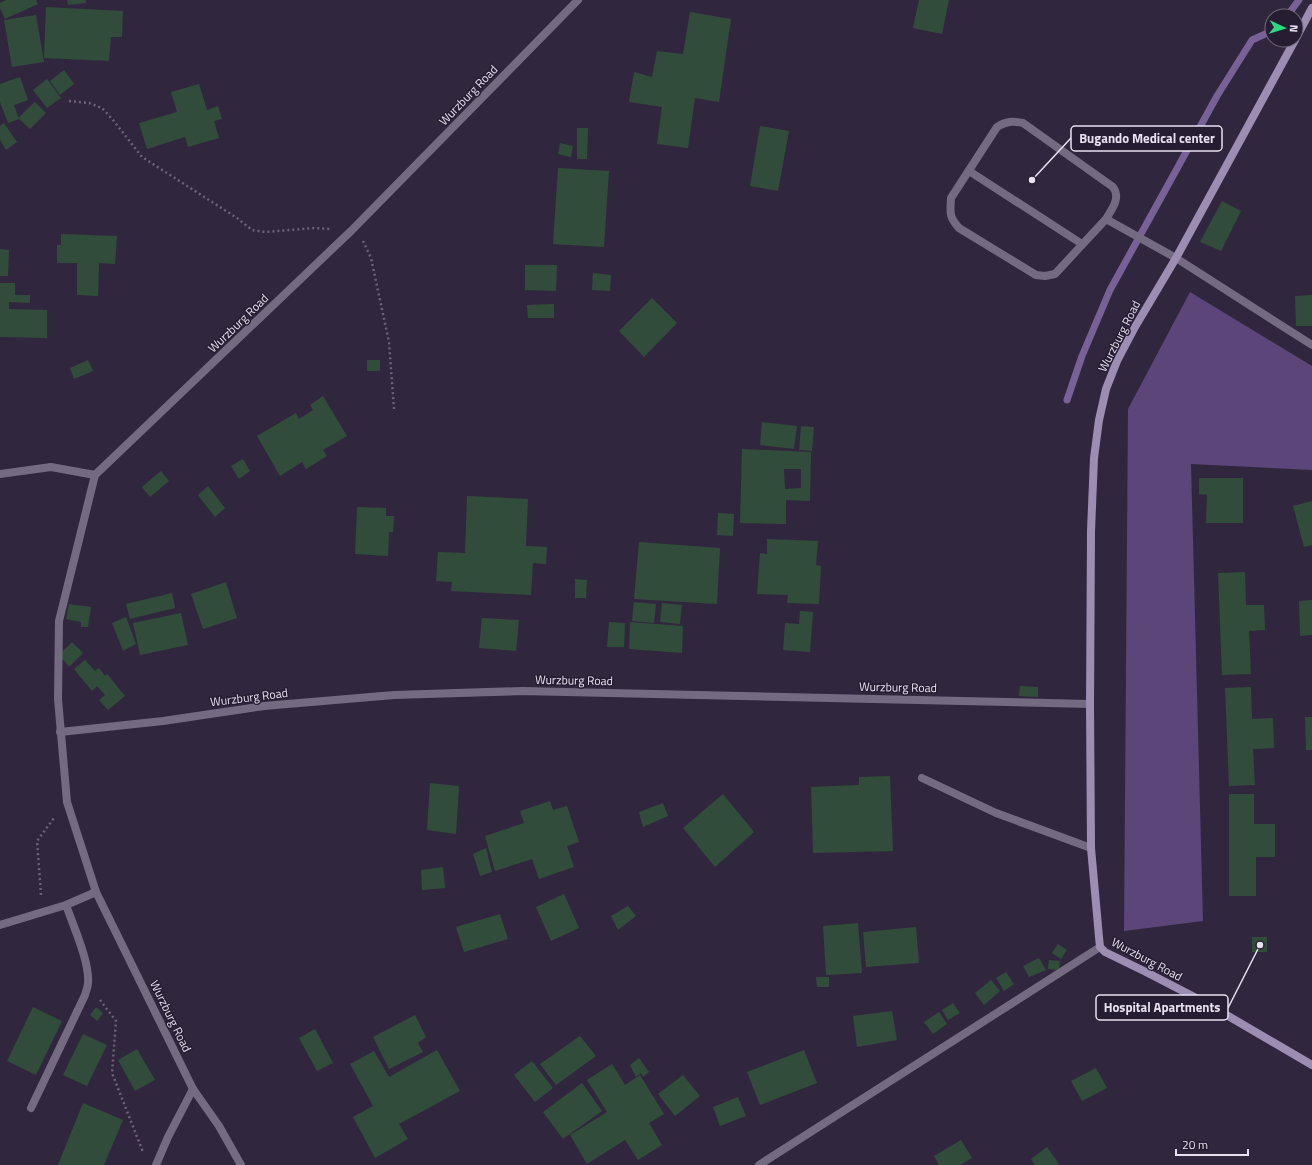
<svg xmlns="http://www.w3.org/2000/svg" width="1312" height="1165" font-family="'Titillium Web',sans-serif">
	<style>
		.forest { fill: #5b4579 }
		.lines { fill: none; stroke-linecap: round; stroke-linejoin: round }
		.stream { stroke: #786197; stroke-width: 7 }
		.building { fill: #324c3b; fill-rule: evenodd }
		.path { stroke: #6b6377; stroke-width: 2.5; stroke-dasharray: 2 3; stroke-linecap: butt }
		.service { stroke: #746a82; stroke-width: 8 }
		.minor { stroke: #746a82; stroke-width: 8 }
		.secondary { stroke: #9c8db3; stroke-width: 8 }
		.labels { text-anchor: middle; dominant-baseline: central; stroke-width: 3; stroke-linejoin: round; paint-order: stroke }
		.street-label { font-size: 12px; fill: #e7e1f1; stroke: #261d33 }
		.leader { fill: none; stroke: #e7e1f1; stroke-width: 1.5 }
		.callout-dot { fill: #e7e1f1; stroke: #261d33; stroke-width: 1.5 }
		.callout { fill: #261d33; stroke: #e7e1f1; stroke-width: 1.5 }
		.callout-label { font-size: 13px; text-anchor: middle; font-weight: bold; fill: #e7e1f1 }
	</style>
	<rect width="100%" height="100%" fill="#30273e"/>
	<polygon class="forest" points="1190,292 1312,366 1312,470 1191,464 1203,921 1124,931 1128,409"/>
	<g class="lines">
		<g class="stream">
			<polyline points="1287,16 1299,0"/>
			<polyline points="1067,400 1082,356 1110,290 1163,194 1217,96 1252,40 1272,31"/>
		</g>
	</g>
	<g class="building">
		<polygon points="6,0 36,0 38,4 5,19 0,8 0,3"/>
		<polygon points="67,0 86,0 86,3 68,5"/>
		<polygon points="919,0 949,0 942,34 913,28"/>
		<polygon points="46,7 123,11 122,37 111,37 109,61 44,58"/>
		<polygon points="690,12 731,19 719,102 695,98 688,148 657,144 662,107 629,102 634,72 652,77 657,51 683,54"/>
		<polygon points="36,15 44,62 12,67 4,20"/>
		<polygon points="64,70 74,84 60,95 50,81"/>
		<polygon points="20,77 28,100 14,105 19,119 8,123 0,102 0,84"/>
		<polygon points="47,79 61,98 47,108 33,90"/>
		<polygon points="199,84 207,110 218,106 222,119 214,121 219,138 188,147 185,137 147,149 139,123 177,112 171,92"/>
		<polygon points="35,102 46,113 30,129 18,118"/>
		<polygon points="4,123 17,142 6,150 0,140 0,126"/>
		<polygon points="760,126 789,131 778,191 750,186"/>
		<polygon points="577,128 588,128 587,159 577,159"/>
		<polygon points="560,143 573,146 571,157 558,154"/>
		<polygon points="558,168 609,171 604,247 553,244"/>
		<polygon points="1222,201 1241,211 1221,251 1200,242"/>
		<polygon points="61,234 117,236 115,264 99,263 98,296 77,295 77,263 57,263 57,245 61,245"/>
		<polygon points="0,249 9,250 8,276 0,276"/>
		<polygon points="525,265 557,265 556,291 525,290"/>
		<polygon points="593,273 611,275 610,291 592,290"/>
		<polygon points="0,283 15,283 15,295 30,295 30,303 9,302 9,309 47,310 47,338 0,337"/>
		<polygon points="1312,295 1312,326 1296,326 1295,296"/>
		<polygon points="652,298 677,323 644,357 619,331"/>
		<polygon points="554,304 554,318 528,318 527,305"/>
		<polygon points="88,360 93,371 74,379 70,368"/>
		<rect x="367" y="360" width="13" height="11"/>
		<polygon points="323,396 347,436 323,450 327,456 306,469 302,462 280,476 257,436 296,413 299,419 313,410 310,405"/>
		<polygon points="762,422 797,426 794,449 760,445"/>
		<polygon points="801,426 814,427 812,451 799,450"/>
		<path d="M742 449 811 452 810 501 786 500V524L740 523ZM784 469H801V488L785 489Z"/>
		<polygon points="243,459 250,471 239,479 231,466"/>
		<polygon points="161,471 169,481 150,497 142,487"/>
		<polygon points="1199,478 1243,478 1243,523 1206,523 1207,495 1199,494"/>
		<polygon points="208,486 225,508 215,517 198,495"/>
		<polygon points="467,496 528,499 526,546 547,547 546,564 533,563 531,595 451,591 452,582 436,581 438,552 465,553"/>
		<polygon points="1312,501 1312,545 1304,547 1293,506"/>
		<polygon points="357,507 386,508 386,516 394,516 393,532 389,532 388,556 355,554"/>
		<polygon points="718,513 734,514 733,536 717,535"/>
		<polygon points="767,539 818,541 816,565 821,566 819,604 787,603 788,595 757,594 760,553 767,554"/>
		<polygon points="639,542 720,548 717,604 634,599"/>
		<polygon points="1245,572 1246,605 1264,605 1265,630 1249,631 1251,674 1222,675 1218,573"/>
		<polygon points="575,579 587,580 586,598 575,598"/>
		<polygon points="226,582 237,618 203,629 191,594"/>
		<polygon points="172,593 175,608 130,619 126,604"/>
		<polygon points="1312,600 1312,635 1300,636 1299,601"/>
		<polygon points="634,602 656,604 654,623 632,621"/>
		<polygon points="662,603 682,605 680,624 660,622"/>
		<polygon points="69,604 91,607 88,627 81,627 81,622 66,619"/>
		<polygon points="800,611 813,612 810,652 783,650 785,623 799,624"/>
		<polygon points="181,613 188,645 140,655 133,623"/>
		<polygon points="126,617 136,644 123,651 112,623"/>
		<polygon points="482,618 519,620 516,651 479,648"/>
		<polygon points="609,622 625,623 624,647 607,647"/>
		<polygon points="630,622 683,626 682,653 629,649"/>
		<polygon points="72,642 83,653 69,667 59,655"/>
		<polygon points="85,660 95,671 99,668 105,676 107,674 125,696 108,710 99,700 105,695 97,686 92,691 74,669"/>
		<polygon points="1020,686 1038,687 1038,697 1019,696"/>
		<polygon points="1251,687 1252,719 1273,718 1274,748 1253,749 1255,785 1229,786 1225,688"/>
		<polygon points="1305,717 1312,717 1312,750 1306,750"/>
		<polygon points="890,776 893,851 813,853 811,787 859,785 859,777"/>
		<polygon points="430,783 459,786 456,834 427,830"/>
		<polygon points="723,794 754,832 715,867 683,828"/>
		<polygon points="1229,794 1254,794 1254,824 1275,824 1275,857 1256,857 1256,896 1229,896"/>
		<polygon points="550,801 553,810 567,806 579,842 567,846 574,867 539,879 532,859 495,871 485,836 524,823 520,811"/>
		<polygon points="663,803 668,816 643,827 639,812"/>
		<polygon points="486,848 492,872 480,876 473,854"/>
		<polygon points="443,867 445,888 422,890 421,870"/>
		<polygon points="564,894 579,928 551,941 536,907"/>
		<polygon points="628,906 636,916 618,930 611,916"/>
		<polygon points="500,914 508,939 464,952 456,927"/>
		<polygon points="858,923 862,973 826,975 823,926"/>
		<polygon points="916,927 919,963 866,967 863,932"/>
		<rect x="1252" y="937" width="15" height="15"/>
		<polygon points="1058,944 1067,950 1061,959 1052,953"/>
		<polygon points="1039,958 1046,970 1029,977 1023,966"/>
		<polygon points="1049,960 1060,961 1059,970 1048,969"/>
		<polygon points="1006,972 1014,984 1004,991 996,978"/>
		<polygon points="816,977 829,977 829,987 817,987"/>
		<polygon points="991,980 1000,991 984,1005 975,993"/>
		<polygon points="953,1003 960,1013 948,1020 942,1010"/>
		<polygon points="33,1007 62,1021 36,1075 7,1061"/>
		<polygon points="96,1007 103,1013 97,1021 90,1015"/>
		<polygon points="892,1011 897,1040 857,1047 853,1016"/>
		<polygon points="939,1012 947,1024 933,1034 924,1022"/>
		<polygon points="415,1015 426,1037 418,1043 423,1052 389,1069 373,1037"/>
		<polygon points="315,1029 333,1063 317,1071 299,1038"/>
		<polygon points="83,1034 107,1045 87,1086 63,1075"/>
		<polygon points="580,1036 596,1056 556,1085 540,1064"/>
		<polygon points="137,1049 155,1080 135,1091 118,1060"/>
		<polygon points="437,1050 460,1091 399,1124 408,1139 375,1158 353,1117 373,1106 350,1064 374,1051 389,1077"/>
		<polygon points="804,1050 817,1083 760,1105 747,1072"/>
		<polygon points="639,1058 649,1072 643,1077 641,1073 636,1077 630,1065"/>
		<polygon points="532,1061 553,1088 535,1102 514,1075"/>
		<polygon points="612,1064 625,1085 640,1075 664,1114 649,1123 662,1145 638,1160 625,1140 587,1164 570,1135 607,1112 587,1080"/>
		<polygon points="1096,1068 1107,1088 1082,1101 1071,1081"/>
		<polygon points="683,1075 700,1096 675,1116 658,1094"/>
		<polygon points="582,1083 602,1111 563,1139 543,1112"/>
		<polygon points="738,1097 746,1116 720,1126 713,1107"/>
		<polygon points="83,1103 123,1120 104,1165 58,1165"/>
		<polygon points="961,1140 972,1158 960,1165 939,1165 934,1156"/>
		<polygon points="1047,1147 1059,1164 1057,1165 1035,1165 1031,1159"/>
	</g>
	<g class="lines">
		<g class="path">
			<polyline points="69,101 89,103 102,108 113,120 142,157 237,218 252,230 265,232 315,228 330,229"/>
			<polyline points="363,241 371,258 389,342 394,409"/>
			<polyline points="41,895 37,841 54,818"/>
			<polyline points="100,1000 116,1021 112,1073 143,1152"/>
		</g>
		<g class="service">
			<polyline points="969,171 1082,244"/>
			<path d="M1106 219 1055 274 1045 276 1036 275 959 228C949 217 950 213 951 198L997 127C1006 121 1013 121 1023 123L1113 187C1121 198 1112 209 1106 219L1176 258"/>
		</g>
		<g class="minor">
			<polyline points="1176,258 1312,345"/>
			<polyline points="0,474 51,467 95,475"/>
			<polyline points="60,732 163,721 264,706 394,695 522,691 1090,704"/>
			<polyline points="922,778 996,813 1091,848"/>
			<polyline points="0,925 66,905 96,892"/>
			<path d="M31 1108 85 995C86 991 88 987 88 983 90 963 73 925 66 905"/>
			<polyline points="156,1165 168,1137 193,1089"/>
			<polyline points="241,1165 219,1126 193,1089 96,892 67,802 58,699 59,621 95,475 351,231 578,0"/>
			<polyline points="759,1165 1100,947"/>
		</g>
		<g class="secondary">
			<polyline points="1296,38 1312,8"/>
			<polyline points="1295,40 1176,258 1135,327 1117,361 1106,389 1099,420 1094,458 1091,531 1090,704 1091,848 1099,937 1100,947 1105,952 1146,972 1206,1003 1312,1065"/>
		</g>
	</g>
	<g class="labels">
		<g class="street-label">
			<text transform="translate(468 95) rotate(-46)">Wurzburg Road</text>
			<text transform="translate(238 323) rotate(-44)">Wurzburg Road</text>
			<text transform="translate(1119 336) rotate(-63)">Wurzburg Road</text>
			<text transform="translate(574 680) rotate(1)">Wurzburg Road</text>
			<text transform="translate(898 687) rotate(1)">Wurzburg Road</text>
			<text transform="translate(249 697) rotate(-7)">Wurzburg Road</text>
			<text transform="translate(1147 959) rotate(28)">Wurzburg Road</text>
			<text transform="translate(171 1016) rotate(64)">Wurzburg Road</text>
		</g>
	</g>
	<path class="leader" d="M1032 180L1071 138M1260 945L1228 1008"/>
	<g class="callout-dot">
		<circle cx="1032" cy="180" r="4"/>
		<circle cx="1260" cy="945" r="4"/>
	</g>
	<g class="callout">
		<rect x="1071" y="126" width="151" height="25" rx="4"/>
		<rect x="1096" y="995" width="132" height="25" rx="4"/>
	</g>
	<g class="callout-label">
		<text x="1147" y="143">Bugando Medical center</text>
		<text x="1162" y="1012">Hospital Apartments</text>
	</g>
	<g transform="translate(1284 28) rotate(94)"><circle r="19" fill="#261d33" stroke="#736b7f"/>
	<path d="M0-3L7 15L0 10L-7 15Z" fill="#2ed883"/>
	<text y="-6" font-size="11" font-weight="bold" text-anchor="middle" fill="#e7e1f1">N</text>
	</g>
	<path d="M1176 1149v6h72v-6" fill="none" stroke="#e7e1f1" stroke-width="2"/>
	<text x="1182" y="1149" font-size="12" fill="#e7e1f1" stroke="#261d33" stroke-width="3" paint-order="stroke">20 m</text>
</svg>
